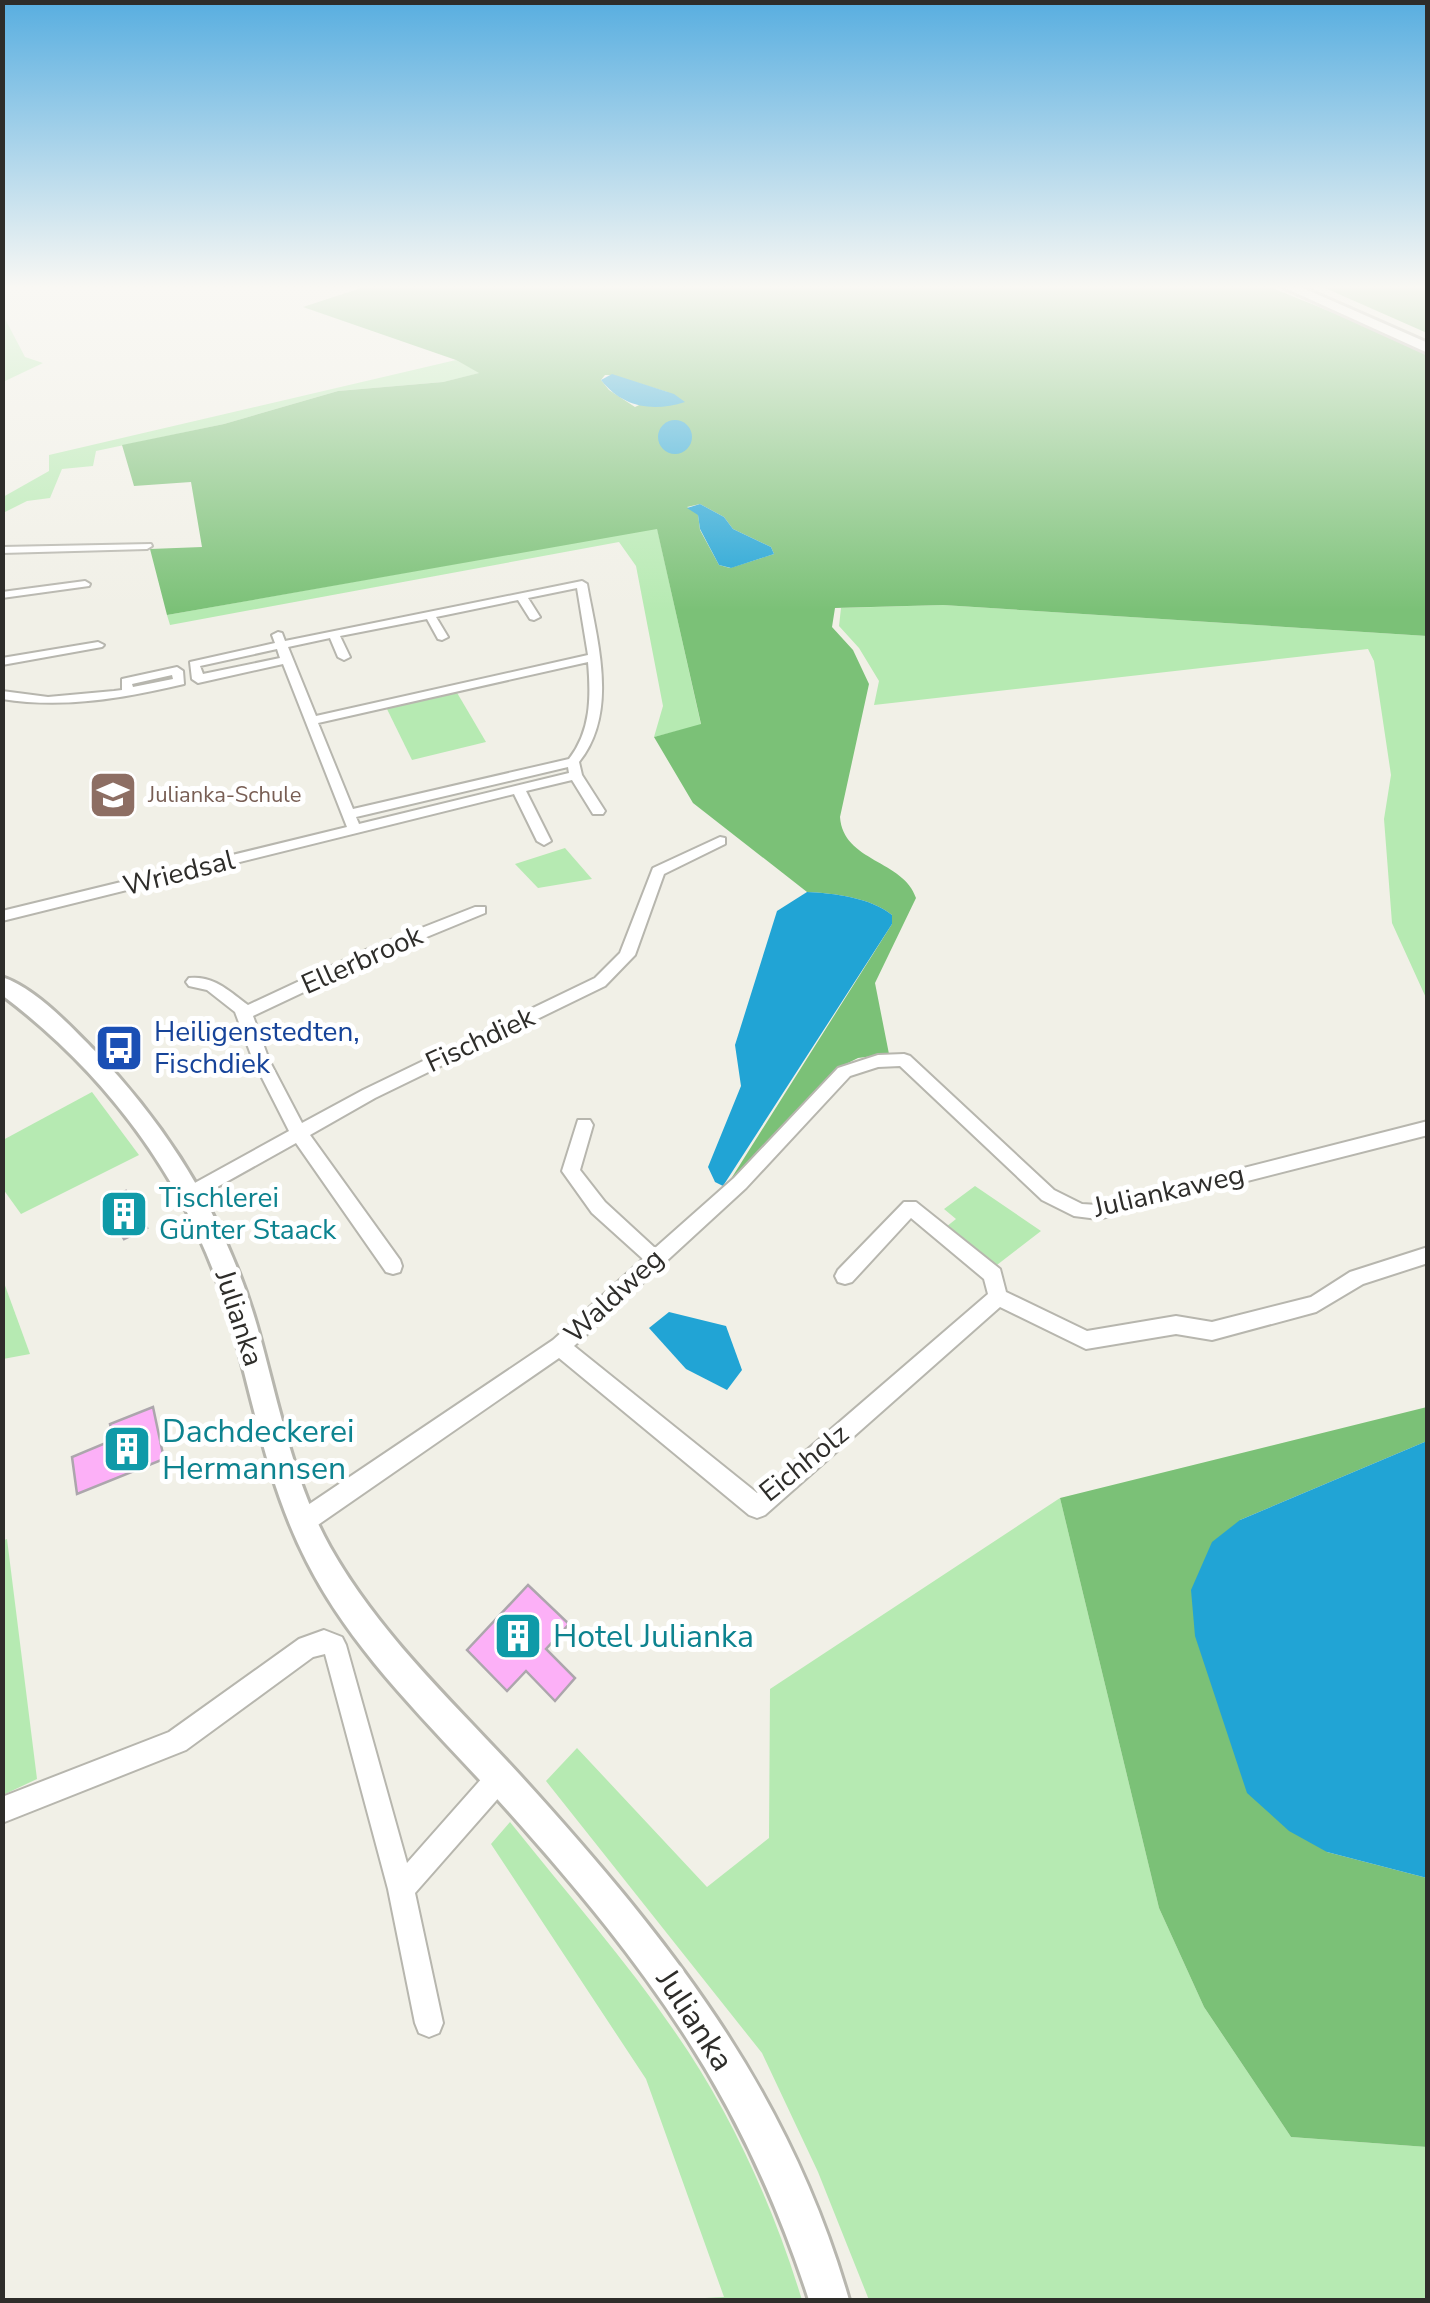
<svg xmlns="http://www.w3.org/2000/svg" width="1430" height="2303" font-family="'Nunito Sans',sans-serif">
	<style>
		.green { fill: #b6eab2 }
		.forest { fill: #7bc177; fill-rule: evenodd }
		.water { fill: #21a4d5 }
		.building { fill: #fcb0f7; stroke: #aca6ac; stroke-width: 2.5 }
		.lines { fill: none; stroke-linecap: round; stroke-linejoin: round }
		.minor-casing { stroke: #b7b6ae; stroke-width: 4 }
		.tertiary-casing { stroke: #b7b6ae; stroke-width: 6 }
		.motorway-casing { stroke: #b7b6ae; stroke-width: 6 }
		.minor { fill: #fff; fill-rule: evenodd }
		.tertiary { fill: #fff; fill-rule: evenodd }
		.motorway { fill: #fff; fill-rule: evenodd }
		.labels { text-anchor: middle; dominant-baseline: central; stroke-width: 10; stroke-linejoin: round; paint-order: stroke }
		.far-education-label { font-size: 22px; fill: #785e54; stroke: #fff; text-anchor: start }
		.street-label { font-size: 28px; fill: #2e2d2a; stroke: #fff }
		.transit-label { font-size: 28px; fill: #164399; stroke: #fff; text-anchor: start }
		.culture-label { font-size: 28px; fill: #0d838f; stroke: #fff; text-anchor: start }
		.near-culture-label { font-size: 32px; fill: #0d838f; stroke: #fff; text-anchor: start }
		.near-street-label { font-size: 32px; fill: #2e2d2a; stroke: #fff }
	</style>
	<rect width="100%" height="100%" fill="#f1f0e7"/>
	<g class="green">
		<polygon points="2,313 25,357 43,363 3,382"/>
		<polygon points="456,360 480,373 443,382 338,391 224,424 96,451 93,466 62,469 50,498 27,501 3,513 3,497 49,471 49,455"/>
		<polygon points="657,528 701,725 654,737 663,706 636,566 619,542 170,625 167,615"/>
		<polygon points="943,605 1427,636 1427,1000 1392,923 1384,819 1391,775 1374,661 1368,649 874,705 879,681 859,648 839,626 841,608"/>
		<polygon points="456,691 486,742 412,760 386,707"/>
		<polygon points="565,848 592,879 538,888 515,864"/>
		<polygon points="92,1092 139,1155 21,1214 3,1189 3,1140"/>
		<polygon points="975,1186 1041,1231 993,1268 946,1227 956,1219 944,1209"/>
		<polygon points="3,1280 30,1354 3,1359 2,1359"/>
		<polygon points="1060,1498 1159,1908 1204,2007 1291,2137 1427,2147 1427,2300 869,2300 818,2172 762,2053 546,1781 577,1748 707,1887 769,1838 770,1689"/>
		<polygon points="7,1539 37,1779 3,1795 2,1541"/>
		<path d="M510 1822C565 1891 625 1959 675 2032 732 2114 773 2206 802 2300H667L724 2297 646 2079 491 1844Z"/>
	</g>
	<g class="forest">
		<path d="M361 288H1273C1325 310 1376 329 1427 353V636L943 605 835 608 832 627 853 650 869 684 840 817C843 862 904 860 916 898L875 983 889 1054 858 1058 836 1069 729 1182 892 924V915C872 898 833 893 807 892L693 803 654 737 701 724 657 529 167 615 150 549 202 547 191 482 134 486 122 445 224 424 338 391 443 382 479 373 456 360 303 307ZM605 375H612L667 392 635 407 609 390 601 380ZM700 504 724 517 733 529 771 547 774 554 730 568 719 565 700 530 698 514 687 507Z"/>
		<polygon points="1325,288 1427,288 1427,333"/>
		<polygon points="1427,1407 1427,1441 1240,1520 1327,1852 1427,1878 1427,2147 1291,2137 1204,2007 1159,1908 1060,1498"/>
	</g>
	<g class="water">
		<path d="M612 374 674 394 685 402C653 412 623 408 601 380Z"/>
		<circle cx="675" cy="437" r="17"/>
		<polygon points="700,504 724,517 733,529 771,547 774,554 731,568 719,565 700,529 698,515 687,508"/>
		<path d="M807 892C833 893 872 898 892 915V924L723 1186 715 1182 708 1167 741 1086 735 1045 777 911Z"/>
		<polygon points="669,1312 726,1326 742,1370 727,1390 686,1369 649,1328"/>
		<polygon points="1427,1441 1427,1878 1327,1852 1289,1831 1247,1793 1195,1636 1191,1590 1212,1542 1240,1520"/>
	</g>
	<g class="building">
		<polygon points="126,1191 147,1228 124,1239 103,1202"/>
		<polygon points="153,1407 164,1459 77,1494 72,1457 113,1440 110,1424"/>
		<polygon points="528,1585 569,1624 546,1649 575,1678 555,1701 526,1671 507,1691 467,1650"/>
	</g>
	<g class="lines">
		<g class="minor-casing">
			<g id="minor">
				<polygon points="151,544 152,546 147,549 2,553 2,547"/>
				<polygon points="85,581 90,584 89,586 2,598 2,592"/>
				<path d="M582 581 587 584C597 641 619 712 579 762L582 775 605 811 603 814H593L572 780 526 791 551 841 544 845 537 841 514 794 2 921V911L347 827 283 664 198 683 192 679 190 662 275 643 272 635 278 632 282 633 285 641ZM577 588 588 655 316 716 288 647 330 638 338 657 344 660 350 657 340 636 427 619 438 639 442 640 448 637 436 617 518 600 530 619 534 620 540 617 528 598ZM277 649 280 658 203 674 200 666ZM588 662C591 697 591 731 569 759L353 809 318 723ZM568 767 569 773 359 824 356 817Z"/>
				<polygon points="98,642 104,645 102,647 2,665 2,658"/>
				<path d="M177 667 183 671 184 684C124 698 65 709 2 699V691L48 697 114 691 122 690V679ZM172 675 173 679 133 687 132 684Z"/>
				<path d="M720 837 725 838V844L664 874 635 955 605 986 375 1098 310 1135 400 1260 402 1266 400 1272 393 1274 386 1272 296 1143 194 1200H182L179 1195 182 1190 289 1131 253 1060 235 1012 207 990 189 986 186 982 189 978C213 975 229 991 248 1005L368 949 475 907H485V913L378 957 253 1016 269 1060 302 1123 363 1090 595 978 620 953 653 868Z"/>
				<polygon points="904,1054 910,1056 1054,1190 1082,1204 1098,1205 1428,1121 1428,1135 1098,1219 1074,1216 1042,1200 900,1066 878,1067 850,1076 746,1188 574,1346 757,1493 988,1294 984,1279 911,1218 852,1282 845,1284 838,1282 835,1276 838,1270 904,1202 916,1202 1000,1269 1006,1292 1087,1331 1176,1316 1212,1322 1311,1297 1350,1272 1428,1247 1428,1263 1363,1284 1316,1312 1212,1340 1176,1334 1086,1349 1000,1307 765,1515 757,1518 749,1515 559,1358 312,1529 304,1532 296,1529 293,1521 296,1513 553,1340 643,1259 592,1213 562,1171 578,1120 590,1120 593,1125 580,1170 605,1202 655,1248 734,1178 838,1068 878,1055"/>
				<polygon points="324,1630 342,1637 346,1645 407,1863 491,1768 500,1764 509,1768 513,1777 509,1786 415,1893 443,2023 439,2033 429,2037 419,2033 415,2023 388,1889 325,1654 313,1657 186,1750 2,1823 2,1797 169,1732 299,1639"/>
			</g>
		</g>
		<g class="tertiary-casing">
			<path id="tertiary" d="M2 977C37 989 71 1027 96 1052 171 1130 227 1223 257 1326 278 1400 292 1479 330 1547 379 1634 453 1702 520 1775 666 1936 788 2087 849 2300H809C742 2095 650 1970 508 1811 438 1732 355 1657 307 1562 268 1486 254 1404 231 1323 193 1190 112 1078 2 995Z"/>
		</g>
		<g class="motorway-casing">
			<polygon id="motorway" points="1285,288 1303,288 1428,343 1428,353"/>
		</g>
		<use href="#minor" class="minor"/>
		<use href="#tertiary" class="tertiary"/>
		<use href="#motorway" class="motorway"/>
	</g>
	<linearGradient id="sky" x2="0" y2="1"><stop stop-color="#58aee0"/><stop offset="0.47" stop-color="#f9f8f4"/><stop offset="1" stop-color="#f9f8f4" stop-opacity="0"/></linearGradient>
	<rect width="1430" height="610" fill="url(#sky)"/>
	<defs>
		<g id="school-square" transform="scale(2.5)"><rect x="-9" y="-9" width="18" height="18" rx="4" fill="#8d6e63" stroke="#fff"/><path d="M0-5L7-2L0 1L-7-2ZM-4 1L0 2.5L4 1V4Q0 6-4 4Z" fill="#fff"/></g>
		<g id="bus-square" transform="scale(2.5)"><rect x="-9" y="-9" width="18" height="18" rx="4" fill="#1a4fb4" stroke="#fff"/><path d="M-5-6H5V4H4V6H2V4H-2V6H-4V4H-5ZM-3.5-4V0h7V-4ZM-3.5 1.2v1.5H-2V1.2ZM2 1.2v1.5H3.5V1.2Z" fill="#fff"/></g>
		<g id="building-square" transform="scale(2.5)"><rect x="-9" y="-9" width="18" height="18" rx="4" fill="#0f9aa8" stroke="#fff"/><path d="M-4-6H4V6H1V3H-1V6H-4ZM-2.5-4.3h1.7v1.8h-1.7ZM.8-4.3h1.7v1.8H.8ZM-2.5-1h1.7V.8h-1.7ZM.8-1h1.7V.8H.8Z" fill="#fff"/></g>
	</defs>
	<g fill-rule="evenodd">
		<use href="#school-square" x="113" y="795"/>
		<use href="#bus-square" x="119" y="1048"/>
		<use href="#building-square" x="124" y="1214"/>
		<use href="#building-square" x="127" y="1449"/>
		<use href="#building-square" x="518" y="1636"/>
	</g>
	<g class="labels">
		<g class="far-education-label">
			<text x="148" y="795">Julianka-Schule</text>
		</g>
		<g class="street-label">
			<text transform="translate(179 873) rotate(-14)">Wriedsal</text>
			<text transform="translate(362 960) rotate(-24)">Ellerbrook</text>
			<text transform="translate(480 1040) rotate(-25)">Fischdiek</text>
			<text transform="translate(1169 1191) rotate(-13)">Juliankaweg</text>
			<text transform="translate(614 1296) rotate(-43)">Waldweg</text>
			<text transform="translate(239 1318) rotate(72)">Julianka</text>
			<text transform="translate(804 1463) rotate(-39)">Eichholz</text>
		</g>
		<g class="transit-label">
			<text x="154" y="1032">Heiligenstedten,<tspan x="154" dy="32">Fischdiek</tspan></text>
		</g>
		<g class="culture-label">
			<text x="159" y="1198">Tischlerei<tspan x="159" dy="32">Günter Staack</tspan></text>
		</g>
		<g class="near-culture-label">
			<text x="162" y="1431">Dachdeckerei<tspan x="162" dy="37">Hermannsen</tspan></text>
			<text x="553" y="1636">Hotel Julianka</text>
		</g>
		<g class="near-street-label">
			<text transform="translate(695 2020) rotate(57)">Julianka</text>
		</g>
	</g>
	<rect width="1430" height="2303" fill="none" stroke="#2e2d2a" stroke-width="10"/>
</svg>
